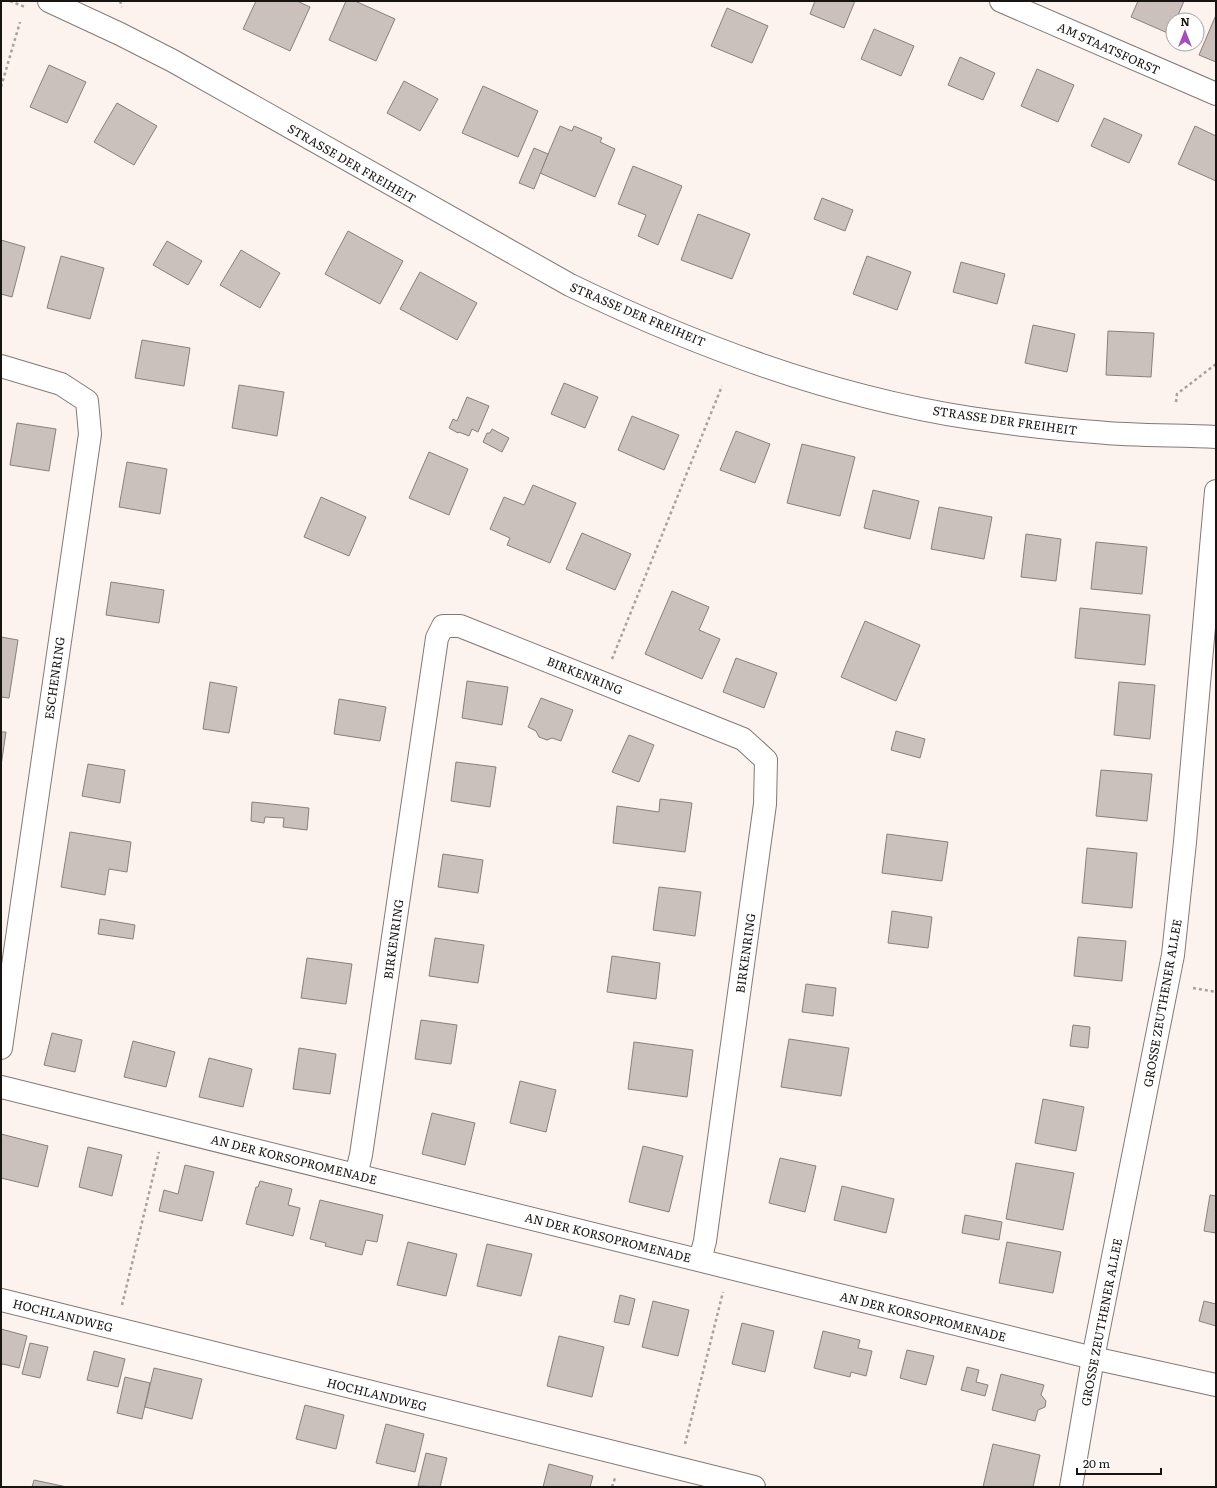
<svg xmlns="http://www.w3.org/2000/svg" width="1217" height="1488" font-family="Literata,serif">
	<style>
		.building { fill: #cac1bd; stroke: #88807d }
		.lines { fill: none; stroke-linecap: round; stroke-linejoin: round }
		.minor-casing { stroke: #827976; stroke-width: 24 }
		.path { stroke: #a8a19e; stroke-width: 2.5; stroke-dasharray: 3 3; stroke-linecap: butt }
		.minor { stroke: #fff; stroke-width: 22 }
		.labels { text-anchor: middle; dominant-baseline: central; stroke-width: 4; stroke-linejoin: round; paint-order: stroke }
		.street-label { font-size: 12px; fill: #171412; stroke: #fff }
	</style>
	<rect width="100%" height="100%" fill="#fcf3ef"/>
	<g class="building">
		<polygon points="256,1 297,1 310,7 290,51 243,29"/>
		<polygon points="346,1 355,1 395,19 376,61 329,40"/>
		<polygon points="815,1 855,1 844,28 810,14"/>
		<polygon points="1138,1 1184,1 1176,20 1173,20 1173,27 1170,34 1131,17"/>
		<polygon points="727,8 768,26 752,63 711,46"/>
		<polygon points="1216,15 1216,62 1199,55"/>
		<polygon points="874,29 914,46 901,76 861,59"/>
		<polygon points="960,57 995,73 983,100 948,85"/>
		<polygon points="49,65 86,82 67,123 30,107"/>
		<polygon points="1037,69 1074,85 1058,122 1021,106"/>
		<polygon points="404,81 438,99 420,131 387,113"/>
		<polygon points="483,86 538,111 518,157 462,133"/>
		<polygon points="117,103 157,126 134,165 94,142"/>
		<polygon points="1104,118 1142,135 1129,163 1091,146"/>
		<polygon points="560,126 572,131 574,126 602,138 600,142 615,149 595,197 540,173"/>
		<polygon points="1195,126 1216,136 1216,181 1178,164"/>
		<polygon points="534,148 548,154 534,189 519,183"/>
		<polygon points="633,166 682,186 658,245 638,236 646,215 618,204"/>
		<polygon points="822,198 853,210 845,231 814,219"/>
		<polygon points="698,214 750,234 732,279 681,260"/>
		<polygon points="348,231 403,261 380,304 325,274"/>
		<polygon points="1,240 25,247 12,297 1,294"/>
		<polygon points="167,241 202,261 188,285 153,265"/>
		<polygon points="241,250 280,273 260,308 220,285"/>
		<polygon points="61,256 104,268 90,319 47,308"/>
		<polygon points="867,256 911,272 897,310 853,294"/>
		<polygon points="961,262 1005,274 997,304 953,292"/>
		<polygon points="420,272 477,303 457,340 400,309"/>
		<polygon points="1033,325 1075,334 1067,372 1025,363"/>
		<polygon points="1108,331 1154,333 1151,377 1106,375"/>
		<polygon points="142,340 190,348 184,386 135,378"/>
		<polygon points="564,383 598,397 585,428 551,414"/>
		<polygon points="239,385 284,392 277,436 232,428"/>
		<polygon points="467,397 489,406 478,432 472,429 469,436 459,432 458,433 449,428 453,419 457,421"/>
		<polygon points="632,416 679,435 664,470 618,450"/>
		<polygon points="17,423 56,429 49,471 10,465"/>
		<polygon points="492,429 509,438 502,452 483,442 487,433 490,433"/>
		<polygon points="736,431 770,444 755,483 720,470"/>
		<polygon points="802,444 855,457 840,516 787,503"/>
		<polygon points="429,452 468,469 449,515 409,498"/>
		<polygon points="127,462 167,469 160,514 119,507"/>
		<polygon points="533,485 576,503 550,563 507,545 510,538 490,529 504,497 524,505"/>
		<polygon points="873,490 919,501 910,539 864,528"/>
		<polygon points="321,497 366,517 349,556 304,537"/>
		<polygon points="939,507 992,517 984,559 931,549"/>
		<polygon points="582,533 631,554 615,590 566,569"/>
		<polygon points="1026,534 1061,539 1056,581 1021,577"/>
		<polygon points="1096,542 1147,547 1142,594 1091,589"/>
		<polygon points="111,582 164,590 159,623 106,615"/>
		<polygon points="672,591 709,607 699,630 720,639 702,679 645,654"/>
		<polygon points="1080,608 1150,615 1145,665 1075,658"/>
		<polygon points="865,621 920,645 896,701 841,677"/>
		<polygon points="1,637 18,640 9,698 1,697"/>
		<polygon points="736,658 777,673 764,708 723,692"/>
		<polygon points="467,681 508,687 502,725 462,718"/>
		<polygon points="210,682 237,687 229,733 203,729"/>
		<polygon points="1119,682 1155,685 1150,739 1114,735"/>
		<polygon points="541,698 573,710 561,741 552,738 547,740 539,737 536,731 528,727"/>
		<polygon points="339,699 386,707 380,741 334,734"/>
		<polygon points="896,731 925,739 920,758 891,750"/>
		<polygon points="1,732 6,732 1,766"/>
		<polygon points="629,735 654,745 639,782 612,772"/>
		<polygon points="456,762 496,767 490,807 451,801"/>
		<polygon points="88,764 125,770 120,803 82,796"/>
		<polygon points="1101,770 1152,774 1147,821 1096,816"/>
		<polygon points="660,799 692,803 685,852 613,843 617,806 659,812"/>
		<polygon points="252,802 309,808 307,830 283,827 284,818 265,817 264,823 251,821"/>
		<polygon points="70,832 131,842 127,872 109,869 105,895 61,887"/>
		<polygon points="887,834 948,842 942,881 882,873"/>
		<polygon points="1087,848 1137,853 1132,908 1082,903"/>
		<polygon points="443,854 483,860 478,893 438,887"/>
		<polygon points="659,887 701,892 695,936 653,930"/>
		<polygon points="892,911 932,917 928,948 888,943"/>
		<polygon points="100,919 135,925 133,939 98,934"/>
		<polygon points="1078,937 1126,941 1122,981 1074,976"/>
		<polygon points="435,938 484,945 478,983 429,976"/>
		<polygon points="612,956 660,963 656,999 607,992"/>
		<polygon points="307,958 352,964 346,1004 301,998"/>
		<polygon points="806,984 836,988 833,1016 802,1012"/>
		<polygon points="421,1020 457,1025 451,1064 415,1059"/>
		<polygon points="1073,1025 1090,1027 1088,1048 1070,1046"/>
		<polygon points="52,1033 82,1040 75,1072 44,1065"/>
		<polygon points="789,1039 849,1048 841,1096 781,1087"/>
		<polygon points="133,1041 175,1052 166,1087 124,1077"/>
		<polygon points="634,1042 693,1050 687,1097 628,1089"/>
		<polygon points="299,1048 336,1054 330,1094 293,1089"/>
		<polygon points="209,1058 252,1069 243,1107 199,1097"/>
		<polygon points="520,1081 556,1090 546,1132 510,1123"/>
		<polygon points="1043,1099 1084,1107 1076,1151 1035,1143"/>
		<polygon points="432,1113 475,1123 465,1165 422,1154"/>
		<polygon points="1,1134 48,1146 38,1187 1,1178"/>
		<polygon points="643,1146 683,1156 669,1212 629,1202"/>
		<polygon points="88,1147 122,1155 112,1196 79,1187"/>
		<polygon points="780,1158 816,1166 805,1212 769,1203"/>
		<polygon points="1016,1163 1074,1173 1063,1230 1006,1219"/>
		<polygon points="185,1165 214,1172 202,1221 159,1211 164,1190 178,1194"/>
		<polygon points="260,1181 292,1189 288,1205 300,1208 293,1236 246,1224 256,1187 258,1187"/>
		<polygon points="842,1186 894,1199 886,1233 834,1220"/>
		<polygon points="1210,1195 1216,1196 1216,1233 1204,1231"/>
		<polygon points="320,1200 383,1215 377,1242 366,1240 362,1255 325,1246 326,1243 310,1239"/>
		<polygon points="965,1215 1002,1222 999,1240 962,1233"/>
		<polygon points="408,1242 457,1254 446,1296 397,1285"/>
		<polygon points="1007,1242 1061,1252 1053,1293 999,1283"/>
		<polygon points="487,1244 532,1254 521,1296 477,1286"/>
		<polygon points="620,1295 635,1299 629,1325 614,1322"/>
		<polygon points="653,1301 689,1310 678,1356 642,1347"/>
		<polygon points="1204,1301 1216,1304 1216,1326 1199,1321"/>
		<polygon points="742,1323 774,1331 765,1372 732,1364"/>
		<polygon points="1,1329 27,1336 19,1368 3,1364 1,1365"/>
		<polygon points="823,1331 860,1340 858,1348 872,1351 866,1376 851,1372 850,1377 814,1368"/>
		<polygon points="559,1336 604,1347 592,1397 547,1386"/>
		<polygon points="30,1343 48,1347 40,1378 22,1374"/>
		<polygon points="907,1350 934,1356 926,1385 900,1378"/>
		<polygon points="94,1351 125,1359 118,1387 87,1380"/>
		<polygon points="967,1367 979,1370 976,1382 988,1385 985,1396 961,1390"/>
		<polygon points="154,1368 202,1379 192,1419 145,1407"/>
		<polygon points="1001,1374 1044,1385 1041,1395 1046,1401 1045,1407 1038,1410 1035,1421 992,1410"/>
		<polygon points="125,1377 150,1383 142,1419 117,1413"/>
		<polygon points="305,1405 344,1415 336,1449 296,1439"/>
		<polygon points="386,1424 424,1434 415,1472 376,1463"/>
		<polygon points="993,1444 1040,1455 1033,1487 983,1487"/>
		<polygon points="426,1453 447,1458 440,1487 418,1486"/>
		<polygon points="549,1464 593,1476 590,1487 543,1487"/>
		<polygon points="34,1480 67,1487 32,1487"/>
	</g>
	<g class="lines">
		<g class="minor-casing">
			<g id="minor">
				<path d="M49 1 120 34 173 61 570 285C696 346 833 397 971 418 1012 424 1054 429 1095 432 1135 436 1176 435 1216 437"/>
				<polyline points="1001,1 1216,94"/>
				<polyline points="1,366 61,384 87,401 90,434 1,1048"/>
				<polyline points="1,1087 1093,1358 1216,1385"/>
				<polyline points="356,1175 361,1155 437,638 443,626 460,626 743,739 766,760 765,804 705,1241 700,1260"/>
				<polyline points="1,1300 754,1487"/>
				<polyline points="1071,1487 1093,1358 1173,955 1185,842 1216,491"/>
			</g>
		</g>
		<g class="path">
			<polyline points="10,1 25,7"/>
			<polyline points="120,1 122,7"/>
			<polyline points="1,87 20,22"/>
			<polyline points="1176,402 1177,394 1216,364"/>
			<polyline points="612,659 722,386"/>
			<polyline points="1193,988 1216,992"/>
			<polyline points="122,1305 159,1152"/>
			<polyline points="685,1444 723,1292"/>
			<polyline points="612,1487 615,1478"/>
		</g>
		<use href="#minor" class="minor"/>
	</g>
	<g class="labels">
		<g class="street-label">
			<text transform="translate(1109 48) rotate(24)">AM STAATSFORST</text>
			<text transform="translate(352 163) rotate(30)">STRASSE DER FREIHEIT</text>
			<text transform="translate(638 314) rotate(23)">STRASSE DER FREIHEIT</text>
			<text transform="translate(1005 420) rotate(8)">STRASSE DER FREIHEIT</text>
			<text transform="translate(585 675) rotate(22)">BIRKENRING</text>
			<text transform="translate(54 678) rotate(-82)">ESCHENRING</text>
			<text transform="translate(393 939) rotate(-82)">BIRKENRING</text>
			<text transform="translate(745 953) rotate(-82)">BIRKENRING</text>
			<text transform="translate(1162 1003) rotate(-80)">GROSSE ZEUTHENER ALLEE</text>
			<text transform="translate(294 1159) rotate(14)">AN DER KORSOPROMENADE</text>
			<text transform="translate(608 1237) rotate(14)">AN DER KORSOPROMENADE</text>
			<text transform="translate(63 1315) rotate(14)">HOCHLANDWEG</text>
			<text transform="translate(923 1316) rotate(14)">AN DER KORSOPROMENADE</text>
			<text transform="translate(1101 1322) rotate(-79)">GROSSE ZEUTHENER ALLEE</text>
			<text transform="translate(377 1394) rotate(14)">HOCHLANDWEG</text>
		</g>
	</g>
	<rect width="1217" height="1488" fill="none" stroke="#171412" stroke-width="4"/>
	<g transform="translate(1185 32)"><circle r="19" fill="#ffffff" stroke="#a2a1a0"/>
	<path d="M0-3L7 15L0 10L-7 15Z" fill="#a24ebd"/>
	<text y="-6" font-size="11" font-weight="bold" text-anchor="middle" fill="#171412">N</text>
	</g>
	<path d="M1077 1468v6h84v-6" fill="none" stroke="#171412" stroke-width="2"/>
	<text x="1083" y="1468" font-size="12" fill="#171412" stroke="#ffffff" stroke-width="3" paint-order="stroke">20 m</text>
</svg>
